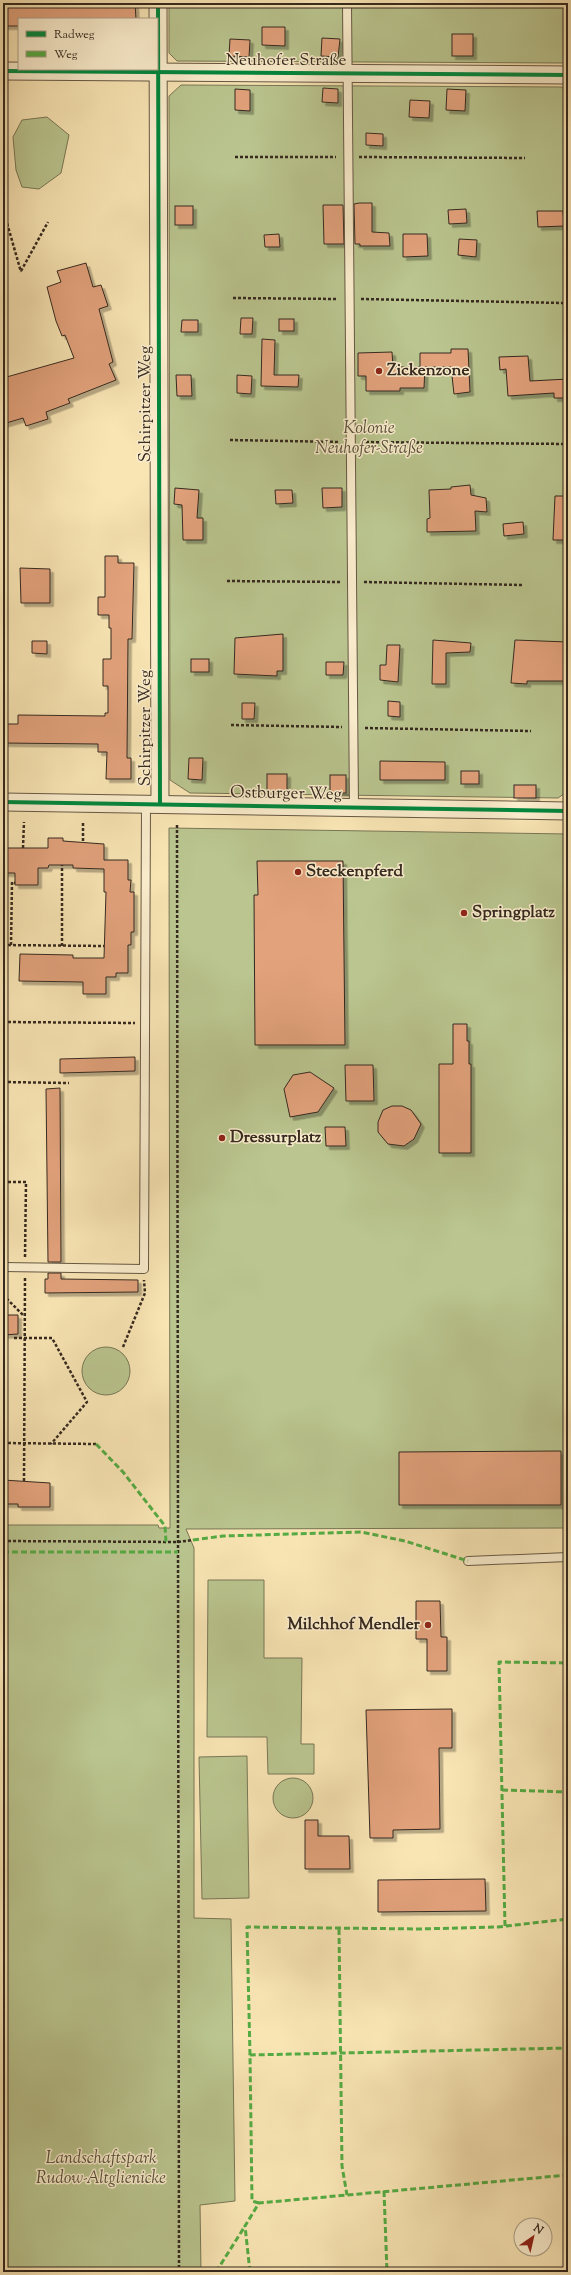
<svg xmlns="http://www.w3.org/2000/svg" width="571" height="2275" font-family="'Sorts Mill Goudy',serif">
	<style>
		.green { fill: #bac58f; stroke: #787757 }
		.building { fill: #e2a27c; stroke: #35291f; filter: url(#shadow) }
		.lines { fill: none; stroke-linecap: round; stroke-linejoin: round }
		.lane-casing { stroke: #665844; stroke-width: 10 }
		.street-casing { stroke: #665844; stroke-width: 19 }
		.path { stroke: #35291f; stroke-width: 2.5; stroke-dasharray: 3 2; stroke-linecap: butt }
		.lane { stroke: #fbeece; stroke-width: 8 }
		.street { stroke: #fbeece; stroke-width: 17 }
		.quiet { stroke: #54ab43; stroke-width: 3; stroke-dasharray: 6 3; stroke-linecap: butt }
		.cycleway-casing { stroke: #fbeece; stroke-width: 6 }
		.cycleway { stroke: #00873e; stroke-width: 4 }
		.poi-dot { fill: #8f2418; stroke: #fbeece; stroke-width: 1.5 }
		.labels { text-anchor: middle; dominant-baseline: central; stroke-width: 3; stroke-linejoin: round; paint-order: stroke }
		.street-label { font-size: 17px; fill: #35291f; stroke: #fbeece }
		.poi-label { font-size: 17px; font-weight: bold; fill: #35291f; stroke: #fbeece; text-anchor: start }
		.park-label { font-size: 17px; font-style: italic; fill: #56503b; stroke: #fbeece }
	</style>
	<defs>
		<filter id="shadow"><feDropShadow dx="3.5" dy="3.5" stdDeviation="0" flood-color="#0004"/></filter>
	</defs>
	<rect width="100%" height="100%" fill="#f9e5b4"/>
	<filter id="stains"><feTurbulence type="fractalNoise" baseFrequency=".005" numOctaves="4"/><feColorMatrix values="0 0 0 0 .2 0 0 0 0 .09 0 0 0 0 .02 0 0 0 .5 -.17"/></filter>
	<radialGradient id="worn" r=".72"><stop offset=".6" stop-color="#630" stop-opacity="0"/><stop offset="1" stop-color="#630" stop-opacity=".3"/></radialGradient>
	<g class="green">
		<polygon points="169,3 568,3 568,58 562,63 177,61 169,53"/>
		<polygon points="181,85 562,87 568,95 568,791 558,798 190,793 170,780 169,96"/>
		<polygon points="47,117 69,135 61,173 39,189 22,187 16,170 13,137 22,120"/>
		<polygon points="169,828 568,834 568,1528 186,1529 194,1548 194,1918 231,1919 235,2201 200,2205 201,2272 3,2272 3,1525 158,1525 159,1528 170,1528"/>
		<circle cx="106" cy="1371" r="24"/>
		<polygon points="208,1580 264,1580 264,1658 302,1658 301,1744 314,1744 314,1774 268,1774 267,1737 207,1737"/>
		<polygon points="247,1756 249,1898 202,1899 199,1757"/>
		<circle cx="293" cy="1798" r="20"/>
	</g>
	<g class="building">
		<polygon points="3,3 135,3 136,19 19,19 19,26 3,26"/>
		<polygon points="262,27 285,27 285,46 262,45"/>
		<rect x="452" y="34" width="21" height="22"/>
		<polygon points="322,38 340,39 338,57 321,56"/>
		<polygon points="230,39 250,40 249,57 229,56"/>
		<polygon points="323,88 338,89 338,103 322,102"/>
		<polygon points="235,89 250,90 250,111 235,110"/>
		<polygon points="447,89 466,90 465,111 446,110"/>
		<polygon points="410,100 430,101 429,118 409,117"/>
		<polygon points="366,133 383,134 383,146 366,145"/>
		<polygon points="359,203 372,203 372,232 389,233 390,246 360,246 360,244 355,244 354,204"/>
		<polygon points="323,205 343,205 344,244 324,244"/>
		<rect x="175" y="206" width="18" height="19"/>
		<polygon points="466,209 467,223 449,224 448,210"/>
		<polygon points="537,211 563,211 564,226 538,227"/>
		<polygon points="279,234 280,247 265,247 264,235"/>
		<polygon points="403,234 427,234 428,256 403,257"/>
		<polygon points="459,239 477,240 476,257 458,255"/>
		<polygon points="86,263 93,287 101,285 108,306 99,309 113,362 109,364 116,380 68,399 70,403 46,412 48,419 26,426 23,418 3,424 3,378 74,358 65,335 62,336 56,321 47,287 61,282 57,271"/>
		<polygon points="241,318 253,318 252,334 240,334"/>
		<rect x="279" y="319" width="15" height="12"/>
		<polygon points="182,320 198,320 198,332 181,332"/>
		<polygon points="262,339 275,340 274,375 299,375 298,387 261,386"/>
		<polygon points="451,349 468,349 470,392 454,394 451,367 425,367 424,388 400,388 400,391 366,391 366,376 358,376 358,353 392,352 393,367 420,367 420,353 451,353"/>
		<polygon points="528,356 530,381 568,379 568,398 554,398 554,393 508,396 506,369 500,370 499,357"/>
		<polygon points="176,375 191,375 192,396 177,396"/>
		<polygon points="237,375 252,376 251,394 237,393"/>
		<polygon points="470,485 471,495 486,498 487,512 475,511 476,531 427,532 427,519 430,518 429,490 451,489 451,487"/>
		<polygon points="175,488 199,490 197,518 203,518 203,540 183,540 182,505 174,504"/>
		<polygon points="322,488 342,488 342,507 323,508"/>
		<polygon points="275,490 292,490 293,503 276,504"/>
		<polygon points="555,496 568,496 568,540 553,540"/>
		<polygon points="523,522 524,534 504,536 503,524"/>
		<polygon points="105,556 118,556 118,563 134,563 132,639 128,639 127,758 131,758 131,779 106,779 107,752 98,752 98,744 3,743 3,724 18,724 18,715 105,716 105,713 108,713 108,686 103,686 103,659 111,659 111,628 109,628 109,615 98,615 98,597 105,597"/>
		<polygon points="20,568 50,569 50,603 21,603"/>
		<polygon points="283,634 283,671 277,671 277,676 234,674 235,638"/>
		<polygon points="433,640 471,643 470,652 446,653 446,684 432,684"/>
		<polygon points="515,640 568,642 568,681 527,681 527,684 511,683"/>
		<polygon points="32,641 47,641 47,654 32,653"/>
		<polygon points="387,645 400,645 398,682 380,680 380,665 386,665"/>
		<rect x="191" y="659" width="18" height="13"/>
		<polygon points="326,662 344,662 343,675 326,675"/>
		<polygon points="388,701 400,702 400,717 388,716"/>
		<polygon points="242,703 255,703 254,719 242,719"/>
		<polygon points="189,758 203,758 202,780 188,779"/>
		<polygon points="380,761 445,762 445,780 380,780"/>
		<rect x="461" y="771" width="18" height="13"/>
		<rect x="267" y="774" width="20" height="17"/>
		<rect x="330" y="775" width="16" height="18"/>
		<rect x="514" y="785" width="22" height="13"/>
		<polygon points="48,838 63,838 63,841 104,844 104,860 128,860 128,880 131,880 130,892 134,892 134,932 131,932 131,945 128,945 128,973 116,973 116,977 106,977 106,994 83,994 83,982 19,981 20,954 73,955 73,958 104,958 106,892 104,892 104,869 73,868 73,865 49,865 48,868 38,868 38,885 15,885 15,873 3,873 3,848 48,848"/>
		<polygon points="257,861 343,861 345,1045 255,1045 254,895 258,895"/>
		<polygon points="453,1024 467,1024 467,1041 469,1041 469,1064 471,1064 471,1153 439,1153 439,1064 453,1064"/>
		<polygon points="135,1057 135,1071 60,1073 60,1059"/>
		<polygon points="345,1065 373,1065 374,1101 346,1101"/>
		<polygon points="310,1072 334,1088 318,1112 290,1117 284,1089 293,1075"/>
		<polygon points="60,1088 61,1262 48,1262 46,1089"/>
		<polygon points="392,1106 402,1106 411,1110 421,1124 414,1139 404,1146 388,1144 378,1132 378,1122 383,1110"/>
		<polygon points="325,1127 345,1127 346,1146 326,1146"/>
		<polygon points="48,1273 61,1273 61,1279 138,1280 138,1292 45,1293 45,1279 48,1279"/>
		<polygon points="3,1315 18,1315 18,1334 3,1335"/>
		<polygon points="561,1451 561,1505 399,1505 399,1452"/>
		<polygon points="3,1480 50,1483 50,1507 18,1507 18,1504 3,1504"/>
		<polygon points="416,1601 440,1601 441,1637 447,1637 447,1671 427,1671 427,1639 416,1639"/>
		<polygon points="452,1709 452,1748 439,1748 440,1829 393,1830 393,1838 370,1838 366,1710"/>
		<polygon points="305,1820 318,1820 318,1836 349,1836 350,1869 305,1869"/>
		<polygon points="485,1879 486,1911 378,1912 378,1880"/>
	</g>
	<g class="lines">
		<g class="lane-casing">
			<g id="lane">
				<polyline points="347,3 354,808"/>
				<polyline points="3,1267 144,1269 146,804"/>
				<polyline points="468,1561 568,1557"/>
			</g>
		</g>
		<g class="street-casing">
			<g id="street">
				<polyline points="158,3 160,804"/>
				<polyline points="3,71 568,75"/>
				<polyline points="3,802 568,811"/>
			</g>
		</g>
		<g class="path">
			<polyline points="235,157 336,157"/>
			<polyline points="359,157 525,158"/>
			<polyline points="3,209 21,272"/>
			<polyline points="21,271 48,222"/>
			<polyline points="233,298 338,299"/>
			<polyline points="361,299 564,303"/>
			<polyline points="230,440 340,442"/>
			<polyline points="361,442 568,444"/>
			<polyline points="227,581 341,582"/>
			<polyline points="364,582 522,585"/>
			<polyline points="231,725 342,727"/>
			<polyline points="365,728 531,731"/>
			<polyline points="177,825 179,2272"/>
			<polyline points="83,841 83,823"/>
			<polyline points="23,848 24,822"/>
			<polyline points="3,945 104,946"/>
			<polyline points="11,945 12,882 15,883"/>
			<polyline points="62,946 62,865"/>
			<polyline points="3,1022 135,1023"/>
			<polyline points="3,1082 69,1083"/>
			<polyline points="3,1182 26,1182 25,1257"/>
			<polyline points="3,1295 24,1316"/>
			<polyline points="14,1338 52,1338 87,1402 51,1444"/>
			<polyline points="123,1347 145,1293 144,1280"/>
			<polyline points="3,1443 96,1444"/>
			<polyline points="24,1481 25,1278"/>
			<polyline points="3,1541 178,1542 193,1540"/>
		</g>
		<use href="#lane" class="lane"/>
		<use href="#street" class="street"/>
		<g class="quiet">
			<polyline points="96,1444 123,1472 165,1526 166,1542"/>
			<polyline points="193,1540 223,1536 361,1532 405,1541 468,1561"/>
			<polyline points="3,1552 178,1552"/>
			<polyline points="502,1790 568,1792"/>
			<polyline points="505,1926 499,1662 568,1663"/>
			<polyline points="339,1929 342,2166 347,2195"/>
			<polyline points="250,2055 247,1927 419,1929 498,1927 568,1919"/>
			<polyline points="384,2191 387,2272"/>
			<polyline points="259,2203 252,2201 250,2055 568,2048"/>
			<polyline points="216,2272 245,2226"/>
			<polyline points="250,2272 245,2226 259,2203 568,2175"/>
		</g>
		<g class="cycleway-casing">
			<g id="cycleway">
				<polyline points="158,3 160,804"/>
				<polyline points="3,71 568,75"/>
				<polyline points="3,802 568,811"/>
			</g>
		</g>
		<use href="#cycleway" class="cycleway"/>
	</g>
	<g class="poi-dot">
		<circle cx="379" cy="371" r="4"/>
		<circle cx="298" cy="872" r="4"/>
		<circle cx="464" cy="913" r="4"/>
		<circle cx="222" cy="1138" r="4"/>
		<circle cx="428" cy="1625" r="4"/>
	</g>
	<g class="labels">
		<g class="street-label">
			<text x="286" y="61">Neuhofer Straße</text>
			<text transform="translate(146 404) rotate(-90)">Schirpitzer Weg</text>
			<text transform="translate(146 728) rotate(-90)">Schirpitzer Weg</text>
			<text transform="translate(286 794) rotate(1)">Ostburger Weg</text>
		</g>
		<g class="poi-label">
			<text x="387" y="371">Zickenzone</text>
			<text x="306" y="872">Steckenpferd</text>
			<text x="472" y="913">Springplatz</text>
			<text x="230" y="1138">Dressurplatz</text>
			<text x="420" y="1625" text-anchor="end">Milchhof Mendler</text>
		</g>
		<g class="park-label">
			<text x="369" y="429">Kolonie<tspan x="369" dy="20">Neuhofer-Straße</tspan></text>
			<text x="101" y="2159">Landschaftspark<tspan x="101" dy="20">Rudow-Altglienicke</tspan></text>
		</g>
	</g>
	<rect width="571" height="2275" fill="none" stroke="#f9e5b4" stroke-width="16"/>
	<rect x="4" y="4" width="563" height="2267" fill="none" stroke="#35291f" stroke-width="2"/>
	<rect x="8" y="8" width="555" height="2259" fill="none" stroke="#35291f"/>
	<rect x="18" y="18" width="140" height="52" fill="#fbeece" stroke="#ac9f88"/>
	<rect x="26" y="31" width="20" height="6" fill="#00873e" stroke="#ac9f88"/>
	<text x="54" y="38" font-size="12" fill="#35291f">Radweg</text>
	<rect x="26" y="51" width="20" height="6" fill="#54ab43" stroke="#ac9f88"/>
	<text x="54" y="58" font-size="12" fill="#35291f">Weg</text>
	<g transform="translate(533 2237) rotate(34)"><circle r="19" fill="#fbeece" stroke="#ac9f88"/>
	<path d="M0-3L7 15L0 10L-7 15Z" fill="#8f2418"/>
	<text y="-6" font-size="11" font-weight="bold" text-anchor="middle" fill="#35291f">N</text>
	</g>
	<rect width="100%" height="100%" filter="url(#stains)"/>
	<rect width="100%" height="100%" fill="url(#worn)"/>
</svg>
